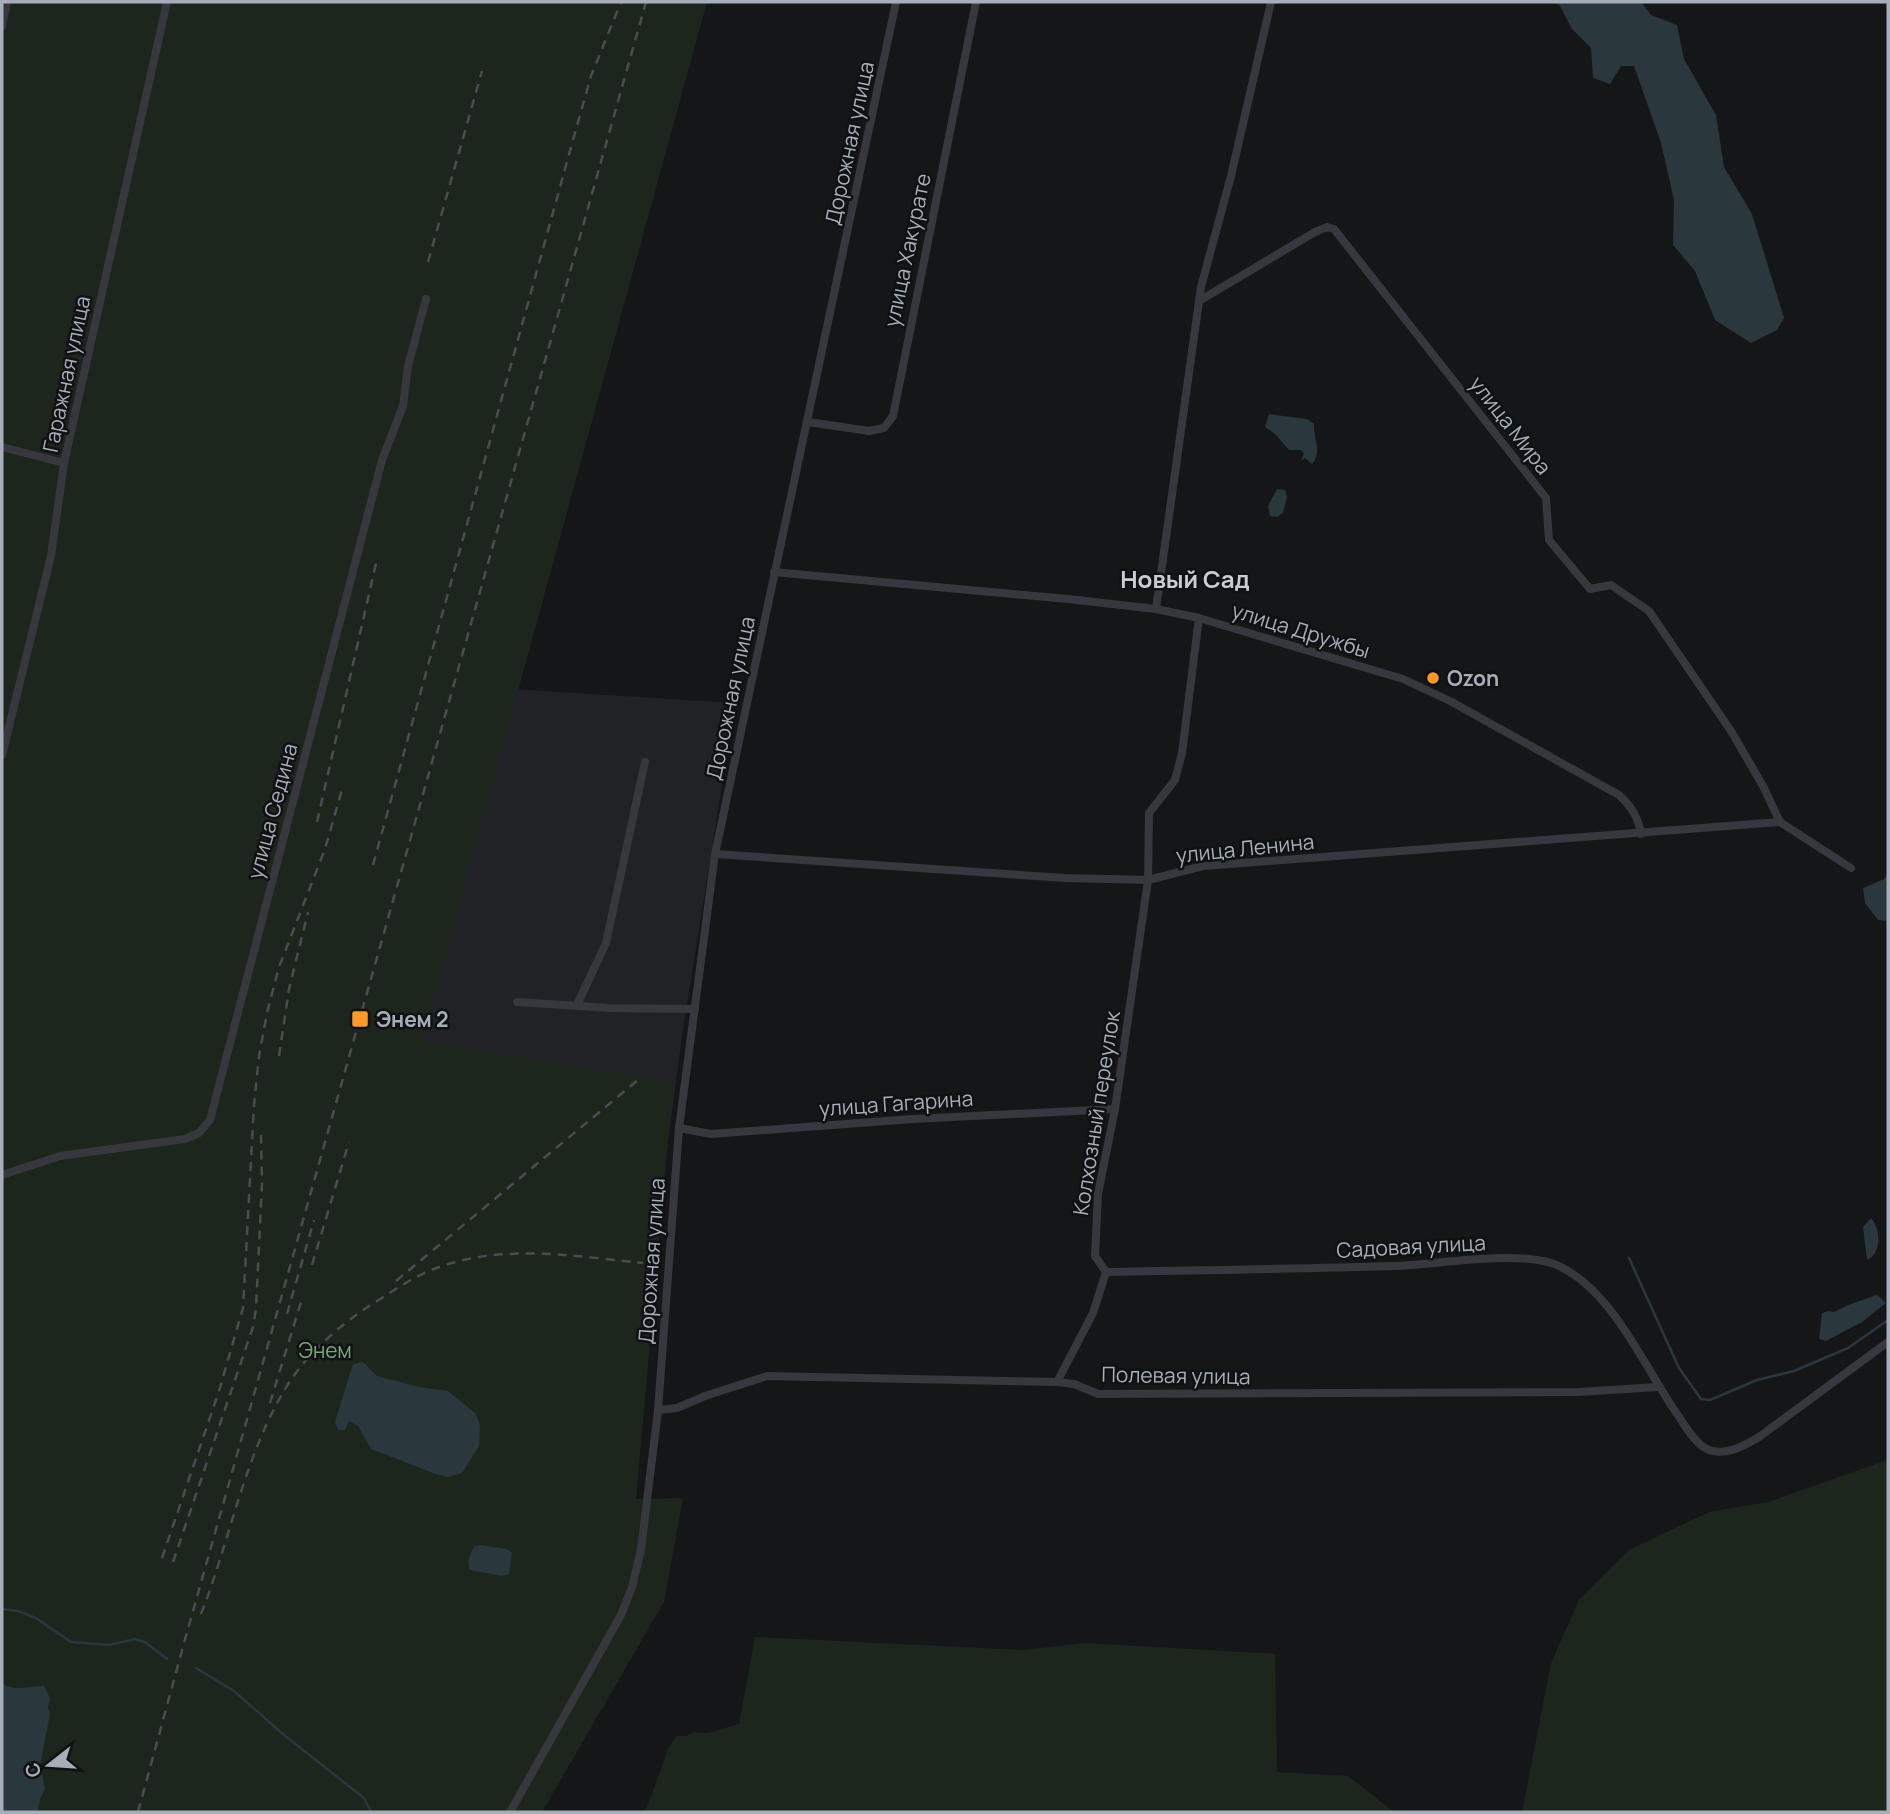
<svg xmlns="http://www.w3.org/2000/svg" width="1890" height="1814" font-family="Manrope,sans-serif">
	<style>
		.built { fill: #212225 }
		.green { fill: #1d261d }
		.water { fill: #2a373d }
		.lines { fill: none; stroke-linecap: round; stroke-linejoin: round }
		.stream { stroke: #2a373d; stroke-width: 2.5 }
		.minor { stroke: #36383d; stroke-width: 8 }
		.rail { stroke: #494d52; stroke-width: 2.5; stroke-dasharray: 9 7; stroke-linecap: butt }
		.poi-dot { fill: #ff9826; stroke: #101113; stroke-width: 2.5 }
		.labels { text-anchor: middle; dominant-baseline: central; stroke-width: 5; stroke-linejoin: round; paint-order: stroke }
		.street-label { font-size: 21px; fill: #a6afb9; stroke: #101113 }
		.poi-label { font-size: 21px; font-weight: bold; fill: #a6afb9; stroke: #101113; text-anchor: start }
		.park-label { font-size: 21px; fill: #7ea67b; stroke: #101113 }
		.quarter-label { font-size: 24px; font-weight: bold; fill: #c8cdd5; stroke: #101113 }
	</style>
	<rect width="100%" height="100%" fill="#151618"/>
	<polygon class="built" points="482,687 735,703 682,1036 636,1383 238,1303"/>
	<g class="green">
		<polygon points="2,2 707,2 422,1041 673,1083 636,1499 683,1498 664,1602 542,1812 2,1812"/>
		<polygon points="1884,1461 1888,1462 1888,1812 1522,1812 1551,1663 1579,1600 1629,1550 1709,1512 1768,1502"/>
		<polygon points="755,1637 1022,1650 1086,1643 1275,1654 1277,1772 1348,1776 1394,1812 645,1812 669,1747 677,1736 686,1736 695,1732 707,1733 739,1724"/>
	</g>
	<g class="water">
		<polygon points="1554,2 1641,2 1651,15 1677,25 1684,59 1716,115 1724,167 1752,214 1784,318 1777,330 1751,343 1715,320 1695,271 1673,245 1674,200 1661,143 1634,66 1621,66 1610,84 1593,78 1591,48 1572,29 1560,6"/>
		<path d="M1269 414 1307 419 1314 424C1313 439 1323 451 1312 464L1305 458 1301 461 1304 453 1301 450H1289L1275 434 1265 427Z"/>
		<polygon points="1277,489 1285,490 1287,497 1283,513 1277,517 1270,516 1268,506"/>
		<polygon points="1888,874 1888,921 1878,920 1865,903 1863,888 1884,879"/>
		<path d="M1871 1218C1881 1230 1882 1253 1867 1260L1863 1227Z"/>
		<polygon points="1877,1295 1886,1303 1862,1322 1826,1341 1819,1339 1822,1313 1829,1311 1834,1312 1848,1305"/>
		<polygon points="363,1362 377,1376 419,1387 448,1391 475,1413 480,1425 479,1446 462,1473 448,1477 436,1474 371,1449 358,1426 349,1421 345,1430 338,1430 335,1422 353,1364"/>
		<path d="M480 1545 507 1549 512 1553 509 1574 502 1576 470 1570C467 1562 469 1553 475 1546Z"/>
		<path d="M2 1684C20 1692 26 1686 44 1686L50 1698 48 1707 50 1714 40 1765 45 1789 40 1799 38 1810 33 1812H2Z"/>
	</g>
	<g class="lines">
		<g class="stream">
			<polyline points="1629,1258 1679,1368 1701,1399 1710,1400 1757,1380 1794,1371 1848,1348 1888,1320"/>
			<polyline points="2,1609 18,1611 36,1618 71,1642 109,1645 135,1639 145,1642 167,1659"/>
			<polyline points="196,1668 234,1691 284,1735 364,1798 371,1812"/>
		</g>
		<g class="minor">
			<polyline points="2,26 7,2"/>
			<polyline points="1199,301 1315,232 1327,227 1334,229 1546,498 1549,540 1590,589 1611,585 1649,611 1731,731 1763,786 1780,822 1851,868"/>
			<polyline points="808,422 869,431 884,428 893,416 976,2"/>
			<polyline points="2,447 64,463"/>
			<path d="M774 572 1068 599 1156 609 1199 618 1403 679 1450 701 1619 795C1632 807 1638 817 1641 834"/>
			<polyline points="1156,609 1201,287 1231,176 1271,2"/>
			<polyline points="2,755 51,556 64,463 167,2"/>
			<polyline points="715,854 1065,878 1148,880 1203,866 1780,822"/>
			<polyline points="517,1002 609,1008 695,1009"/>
			<polyline points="577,1005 606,943 645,762"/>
			<polyline points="679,1128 711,1134 913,1119 1115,1109"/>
			<polyline points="2,1175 60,1156 185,1139 199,1133 210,1120 382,460 403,406 408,366 426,299"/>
			<path d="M1106 1272C1201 1270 1297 1269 1393 1266 1436 1265 1525 1248 1561 1267 1613 1293 1643 1364 1675 1411 1683 1422 1693 1441 1705 1448 1723 1458 1744 1446 1759 1437L1888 1342"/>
			<polyline points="1057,1382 1093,1313 1106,1272 1095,1256 1098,1194 1115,1109 1148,880 1149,813 1175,780 1182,753 1199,618"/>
			<polyline points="658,1410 677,1408 705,1396 767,1376 1057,1382 1074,1384 1098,1394 1578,1392 1658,1387"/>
			<polyline points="510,1812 621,1615 632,1587 641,1550 658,1410 679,1128 715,854 896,2"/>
		</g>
		<g class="rail">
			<polyline points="428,262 482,71"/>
			<polyline points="317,822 377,559"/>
			<polyline points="373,865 573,140 591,76 621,2"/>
			<polyline points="279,1056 289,989 308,912"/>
			<polyline points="312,1265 349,1142"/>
			<polyline points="396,1281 638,1080"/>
			<polyline points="287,1314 314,1220"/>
			<polyline points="270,1403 301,1302"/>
			<polyline points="162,1558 219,1391 243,1308 254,1105 259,1056 267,1013 279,967 325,849 343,786"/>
			<polyline points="173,1562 253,1327 256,1308 262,1184 261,1135"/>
			<path d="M201 1614C229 1543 243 1463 281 1396 301 1359 335 1329 369 1306 390 1293 411 1278 434 1269 500 1243 575 1256 643 1263"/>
			<polyline points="138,1812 184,1643 646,2"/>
		</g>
	</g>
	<g class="poi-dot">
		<circle cx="1433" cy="678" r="7"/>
		<rect x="351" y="1010" width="18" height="18" rx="3.5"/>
	</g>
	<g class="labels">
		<g class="street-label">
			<text transform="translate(849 143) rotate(-78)">Дорожная улица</text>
			<text transform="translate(907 250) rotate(-78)">улица Хакурате</text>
			<text transform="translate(66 374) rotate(-78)">Гаражная улица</text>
			<text transform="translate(1511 425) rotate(52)">улица Мира</text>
			<text transform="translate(1301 630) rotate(17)">улица Дружбы</text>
			<text transform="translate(730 698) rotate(-78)">Дорожная улица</text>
			<text transform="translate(272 811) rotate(-75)">улица Седина</text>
			<text transform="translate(1245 848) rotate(-6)">улица Ленина</text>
			<text transform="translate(896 1103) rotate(-4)">улица Гагарина</text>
			<text transform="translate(1096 1113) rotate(-81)">Колхозный переулок</text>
			<text transform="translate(1411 1246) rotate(-3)">Садовая улица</text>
			<text transform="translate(651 1261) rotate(-86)">Дорожная улица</text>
			<text transform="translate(1176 1375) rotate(1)">Полевая улица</text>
		</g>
		<g class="poi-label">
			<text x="1447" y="678">Ozon</text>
			<text x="376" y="1019">Энем 2</text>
		</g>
		<g class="park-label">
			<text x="325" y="1350">Энем</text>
		</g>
		<g class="quarter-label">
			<text x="1185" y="578">Новый Сад</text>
		</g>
	</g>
	<rect width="1890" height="1814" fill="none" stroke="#a6afb9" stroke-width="7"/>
	<g transform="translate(49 1765) rotate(253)" stroke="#101113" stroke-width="5" paint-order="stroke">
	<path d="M0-5L12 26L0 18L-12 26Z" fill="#a6afb9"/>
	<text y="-10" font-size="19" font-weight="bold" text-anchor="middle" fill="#a6afb9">С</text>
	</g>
</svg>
